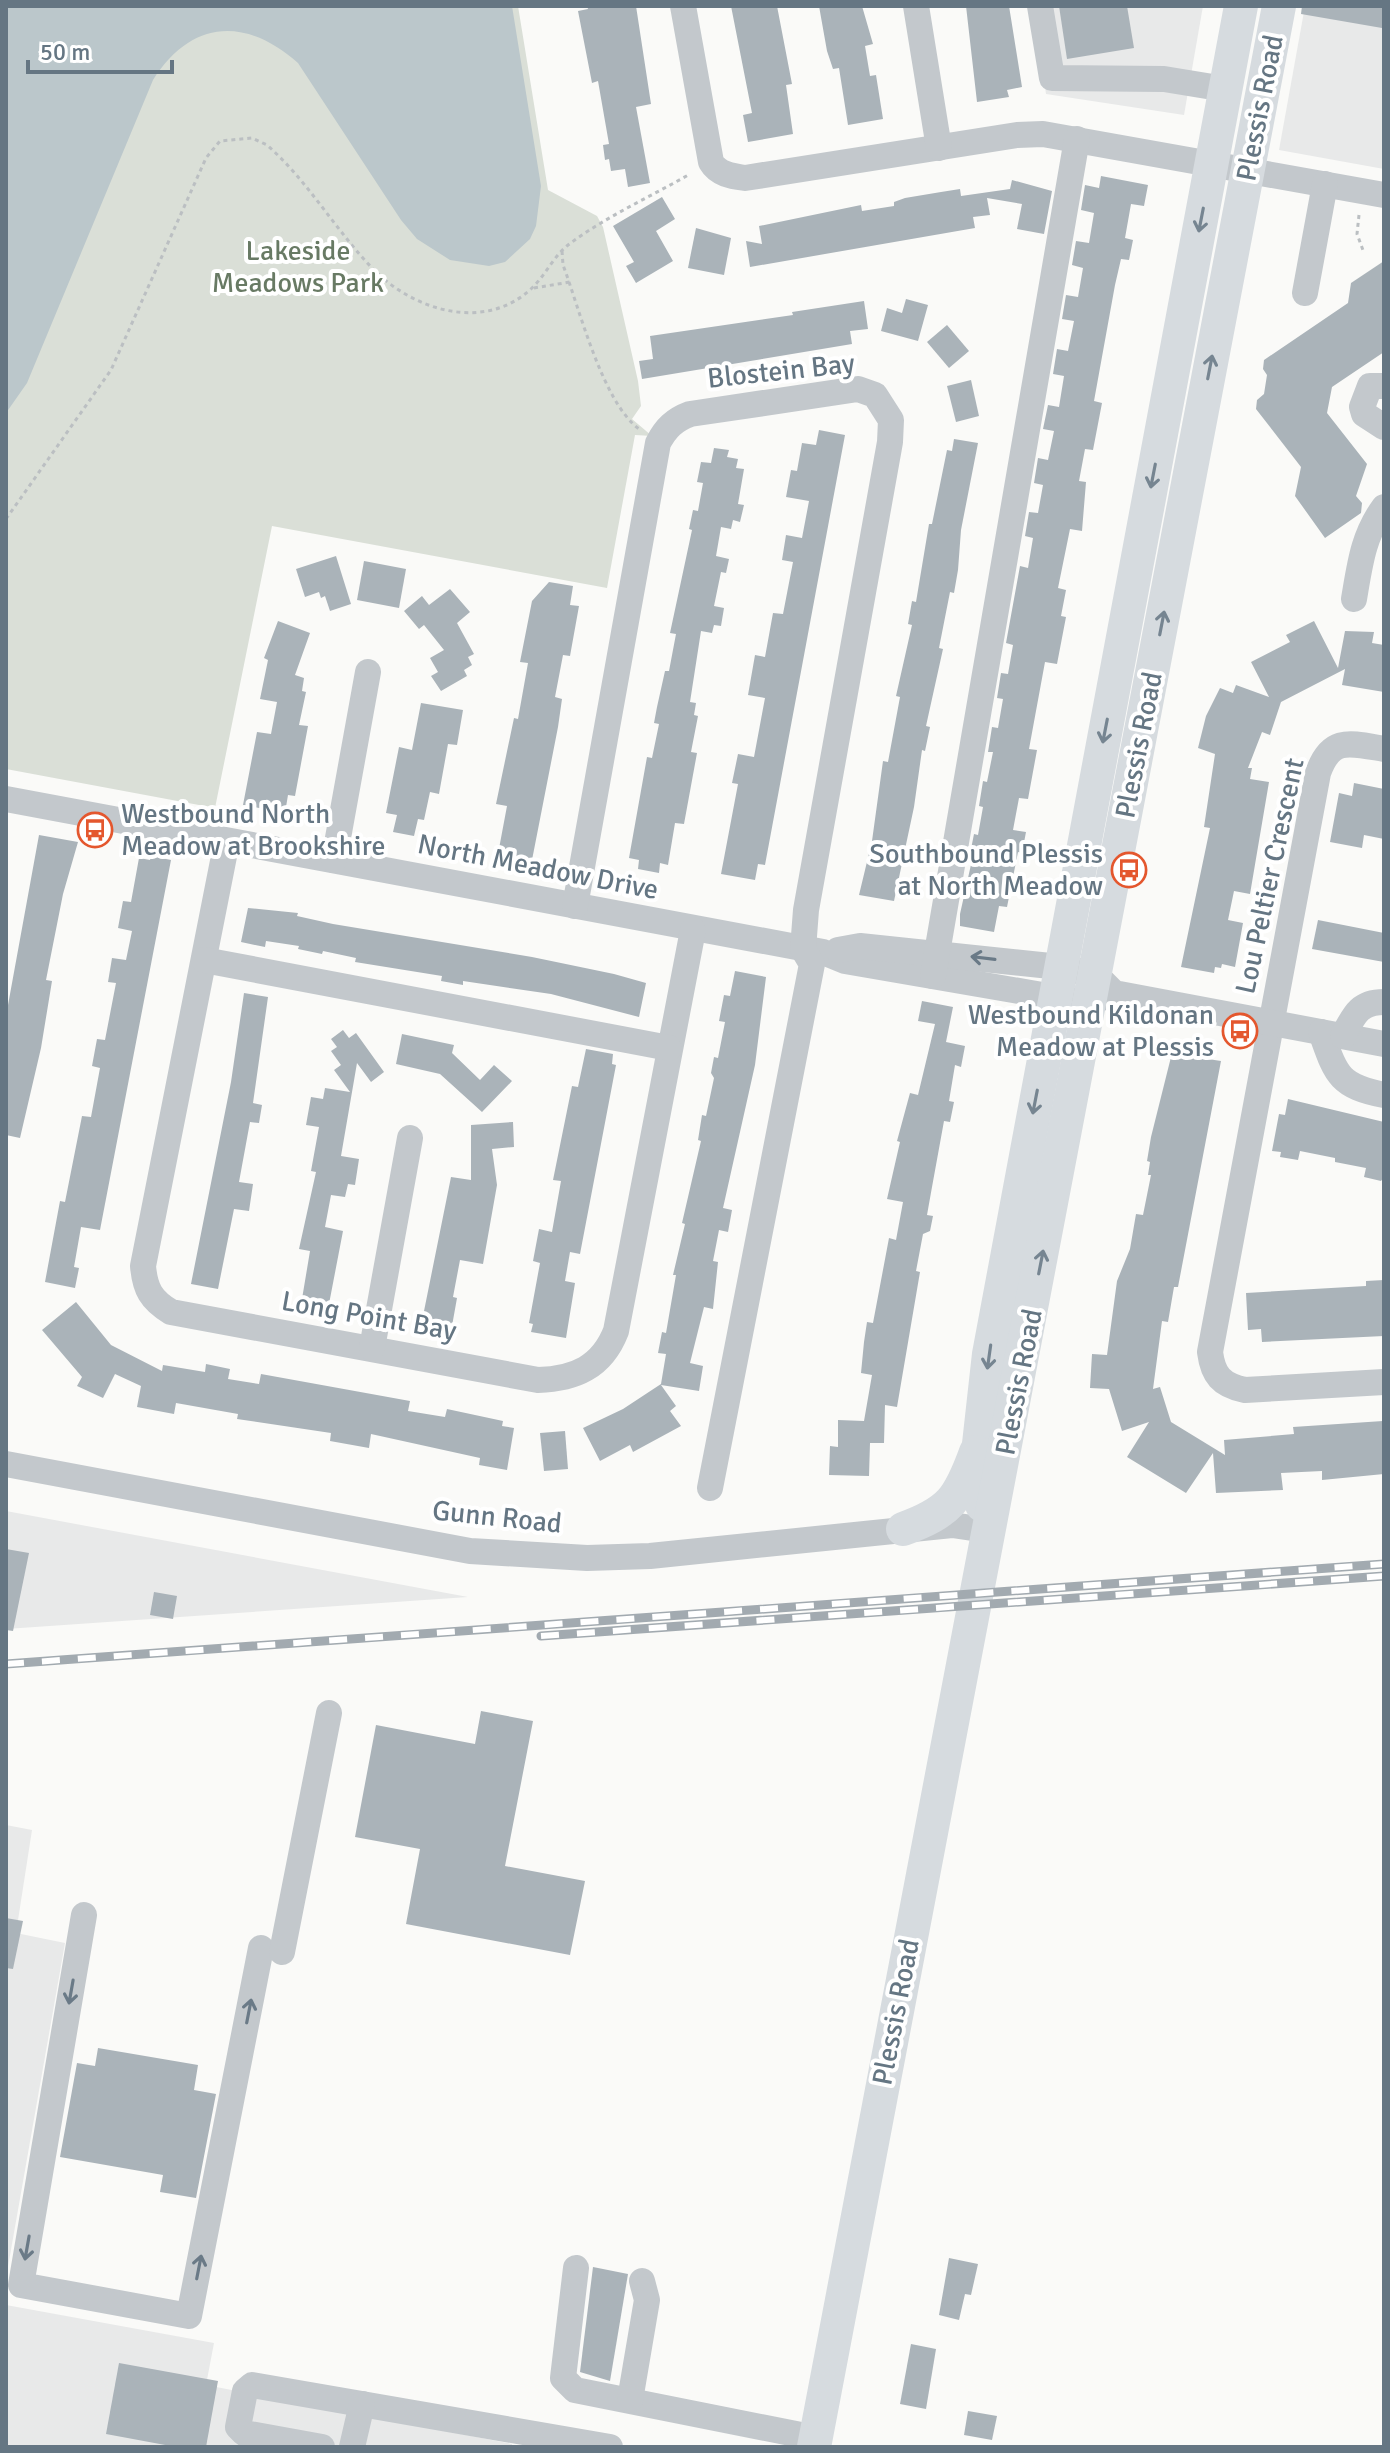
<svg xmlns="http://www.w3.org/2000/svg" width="1390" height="2453" font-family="Signika,sans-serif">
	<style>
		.built { fill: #e8e9e9 }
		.green { fill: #dadfd7 }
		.water { fill: #bbc7cb }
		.building { fill: #aab3b9 }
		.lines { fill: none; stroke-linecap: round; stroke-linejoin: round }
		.path { stroke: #bbbfc2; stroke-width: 3; stroke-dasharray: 4 4; stroke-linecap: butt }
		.minor { stroke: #c3c8cc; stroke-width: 26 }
		.major { stroke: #d6dbdf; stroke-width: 34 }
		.rail-casing { stroke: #a2aab0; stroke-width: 9 }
		.rail { stroke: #fff; stroke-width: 6; stroke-dasharray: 18; stroke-linecap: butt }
		.oneway { stroke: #768591 }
		.oneway2 { stroke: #6a7a87 }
		.labels { text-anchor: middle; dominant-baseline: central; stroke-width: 8; stroke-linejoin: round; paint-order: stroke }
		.street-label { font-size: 28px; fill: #657683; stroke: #fff }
		.park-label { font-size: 28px; fill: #687a64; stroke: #fff }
		.poi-label { font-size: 28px; fill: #657683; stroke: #fff; text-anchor: end }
	</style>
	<rect width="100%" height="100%" fill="#fafaf8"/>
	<g class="built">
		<polygon points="1033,6 1203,6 1184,115 1046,94"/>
		<polygon points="1305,6 1384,6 1384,169 1279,150"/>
		<polygon points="6,1511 468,1597 6,1629"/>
		<polygon points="6,1825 32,1830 16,1933 65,1943 6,2278"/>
		<polygon points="6,2305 214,2343 206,2385 512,2444 512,2447 6,2447"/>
	</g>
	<polygon class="green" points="6,6 518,6 548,190 597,216 603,227 638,381 641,406 632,419 652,436 635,435 607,588 272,526 215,808 6,769"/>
	<path class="water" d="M6 6H512L541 186 536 226 530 239 505 262 489 266 450 260 417 239 401 220 298 63C245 16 191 20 153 80L27 383 6 413Z"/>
	<g class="building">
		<polygon points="587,6 636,6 651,104 636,107 650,183 628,187 625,169 611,171 609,159 605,160 603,145 609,144 598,81 592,83 578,11 588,9"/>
		<polygon points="731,6 777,6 792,84 786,85 793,134 748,142 743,115 752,113"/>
		<polygon points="819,6 862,6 873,44 865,46 870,76 876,75 883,119 848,125 839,68 833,69 827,51"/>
		<polygon points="966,6 1009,6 1022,87 1007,90 1009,97 977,102"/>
		<polygon points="1059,6 1127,6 1134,48 1067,59"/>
		<polygon points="1302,6 1384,6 1382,28 1301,14"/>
		<polygon points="1101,176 1148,185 1144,206 1131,204 1125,238 1133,240 1129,260 1121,259 1115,285 1094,401 1102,403 1093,450 1085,449 1079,481 1086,482 1082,531 1070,529 1058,588 1066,590 1061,616 1066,617 1057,664 1045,662 1029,749 1037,750 1028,799 1019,798 1013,830 1026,832 1022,853 1018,852 1007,907 999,906 994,932 960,926 960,914 972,860 969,859 974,834 978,835 983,807 979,806 983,781 987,782 993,752 988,752 992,727 998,728 1003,699 997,698 1001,673 1008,674 1013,645 1006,643 1020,566 1028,568 1033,538 1025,536 1029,512 1038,513 1043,485 1034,483 1038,458 1048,460 1054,431 1043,429 1048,405 1059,407 1064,376 1053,374 1057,349 1068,351 1074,321 1062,319 1066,295 1078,297 1083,268 1072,265 1076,241 1089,243 1094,213 1081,210 1085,185 1099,188"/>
		<polygon points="1012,180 1052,191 1044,234 1017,229 1022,204 987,198 990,215 973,217 975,228 750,267 746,241 762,244 759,226 861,205 862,211 894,206 894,202 905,198 941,192 960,189 961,196 1010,189"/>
		<polygon points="662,197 675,219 656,231 673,261 636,283 626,266 634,262 613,226"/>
		<polygon points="696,228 731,238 724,275 688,268"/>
		<polygon points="1384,261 1384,352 1332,387 1327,413 1367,464 1356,496 1362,503 1361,513 1325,538 1295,496 1301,467 1256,409 1257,400 1264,394 1267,375 1263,369 1264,360 1348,303 1351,283"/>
		<polygon points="906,299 928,305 918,341 881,331 887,308 902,313"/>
		<polygon points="864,301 868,329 850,331 852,344 642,379 639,361 653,359 650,336 793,315 792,312"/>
		<polygon points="947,325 969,351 949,368 927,342"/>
		<polygon points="971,380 979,416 956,422 947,386"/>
		<polygon points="819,430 845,435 765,865 758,864 755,880 721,874 738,784 732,783 738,754 754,757 765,698 748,695 755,655 765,657 773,613 783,614 793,562 782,560 786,535 802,538 809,501 786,497 791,470 797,471 802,443 816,445"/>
		<polygon points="954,439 978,443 961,530 958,570 954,593 950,592 939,648 943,649 926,726 930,727 925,751 922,750 914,807 894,901 859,895 872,841 883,761 888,762 900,697 896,696 912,625 908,624 912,601 916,602 929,524 932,524 947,450 952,451"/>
		<polygon points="714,448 729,450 727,457 738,459 736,468 744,469 738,504 744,505 740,522 733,520 731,529 721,527 716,556 729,559 726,573 721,572 714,606 724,608 721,626 714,625 712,633 701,631 690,702 696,703 694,715 698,716 691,752 697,753 684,824 675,823 668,865 660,863 659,873 638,869 639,860 629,858 647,757 652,758 659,724 654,723 657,707 665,671 669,671 676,634 670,633 692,530 689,529 693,510 698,511 703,483 697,482 701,462 711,463"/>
		<polygon points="336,556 351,604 330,611 325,596 321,598 319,592 305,597 296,569"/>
		<polygon points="364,561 406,569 399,608 357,600"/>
		<polygon points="549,582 573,586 570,605 579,606 570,656 563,655 555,697 562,699 558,727 532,860 498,854 507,806 496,804 514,718 518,719 528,663 520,662 532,601"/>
		<polygon points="450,589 470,612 457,623 474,654 468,657 472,665 464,670 467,676 441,691 431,676 438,672 430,658 444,650 424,625 419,629 404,611 422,596 429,605"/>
		<polygon points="278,621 310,633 295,675 304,678 302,691 306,692 299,725 308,726 295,796 288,795 285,813 243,805 257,732 271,734 277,702 260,699 268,660 264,658"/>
		<polygon points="1314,621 1338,668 1345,631 1374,632 1372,643 1384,645 1384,692 1342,685 1345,669 1281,702 1270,735 1262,732 1248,768 1252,768 1250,779 1269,782 1250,894 1234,891 1228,920 1243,923 1235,967 1222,964 1221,968 1215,967 1214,973 1181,967 1210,828 1204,827 1215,754 1198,748 1206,716 1220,688 1233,693 1236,685 1269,697 1251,662 1290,642 1286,635"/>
		<polygon points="421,703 463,710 457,745 448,744 439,794 430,792 424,820 418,819 414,836 393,832 397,815 386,813 399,747 412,750"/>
		<polygon points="1354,783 1384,789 1384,839 1364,835 1362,848 1330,842 1339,793 1352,796"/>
		<polygon points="39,835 78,842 63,894 46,980 52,981 41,1048 20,1138 6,1135 6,1016"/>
		<polygon points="151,856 171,860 100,1230 81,1227 74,1267 79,1268 75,1288 45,1282 60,1201 65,1202 82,1116 91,1117 100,1068 92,1066 97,1039 105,1040 116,983 108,982 112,958 126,960 132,931 118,928 123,901 131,902 139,858 150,860"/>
		<polygon points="248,908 298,913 297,916 333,924 532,957 614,974 646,983 639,1017 551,994 463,981 463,985 441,981 442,976 355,962 356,958 323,951 322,954 298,949 299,946 266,941 265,947 241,942"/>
		<polygon points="1318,920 1384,933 1384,962 1312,949"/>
		<polygon points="735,971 766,977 755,1065 723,1208 732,1210 728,1232 719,1230 713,1261 718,1262 713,1309 704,1307 690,1363 703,1366 699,1391 661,1385 676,1406 670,1411 681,1426 633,1452 630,1445 600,1461 583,1428 623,1409 661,1384 666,1354 658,1353 662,1332 666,1333 676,1275 673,1275 685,1224 682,1223 701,1141 698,1140 702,1115 706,1116 714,1078 711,1073 714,1057 718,1058 725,1022 719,1021 724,995 730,996"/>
		<polygon points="244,993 268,997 253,1103 262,1105 259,1123 250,1122 239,1182 253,1184 249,1211 234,1209 218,1289 191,1284 231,1082"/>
		<polygon points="922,1001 953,1007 946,1042 965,1046 961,1067 955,1065 949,1101 954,1102 950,1122 944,1121 932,1187 927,1215 933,1216 930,1231 923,1234 916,1271 920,1272 897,1407 885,1405 884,1443 870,1443 869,1476 829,1475 830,1446 838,1447 838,1420 864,1421 872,1375 861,1373 864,1342 867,1322 873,1323 889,1238 896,1240 903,1202 887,1199 900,1142 897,1141 910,1093 918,1095 935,1024 918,1021"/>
		<polygon points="343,1030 349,1038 356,1033 384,1072 371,1082 357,1063 341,1156 359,1159 355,1185 348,1184 345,1197 331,1195 325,1227 343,1231 329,1304 302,1299 310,1251 299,1249 316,1172 311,1171 319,1127 306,1125 311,1097 323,1099 325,1088 350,1092 334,1070 341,1065 331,1051 337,1047 331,1039"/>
		<polygon points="402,1034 454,1045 452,1053 480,1080 494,1065 512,1081 482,1112 440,1074 396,1064"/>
		<polygon points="1175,1041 1210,1048 1208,1059 1221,1061 1178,1287 1174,1287 1168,1322 1162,1321 1153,1389 1160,1387 1171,1422 1225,1455 1224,1440 1294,1434 1293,1427 1383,1421 1384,1474 1322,1480 1322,1471 1281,1473 1283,1490 1216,1493 1213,1453 1186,1493 1127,1457 1149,1422 1122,1431 1109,1389 1090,1388 1092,1354 1107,1355 1117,1281 1130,1249 1136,1214 1143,1215 1151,1175 1148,1175 1150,1162 1147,1161 1151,1137"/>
		<polygon points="586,1049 613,1054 612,1064 616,1065 580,1254 570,1252 565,1281 575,1283 566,1338 531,1332 533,1324 529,1323 540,1263 533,1261 539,1229 552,1232 561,1181 553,1180 572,1086 578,1087"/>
		<polygon points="1288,1099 1384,1122 1384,1177 1381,1181 1364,1177 1366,1168 1335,1162 1335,1158 1300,1151 1298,1160 1280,1157 1281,1152 1272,1151 1279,1114 1285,1115"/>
		<polygon points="513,1122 514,1147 492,1149 497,1185 483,1264 460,1260 453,1297 457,1298 452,1326 422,1321 451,1177 471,1180 471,1125"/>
		<polygon points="1384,1280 1384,1336 1262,1342 1261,1329 1248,1330 1246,1293 1366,1286 1366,1281"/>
		<polygon points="76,1302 111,1345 162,1371 163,1365 205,1372 206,1364 230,1369 228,1379 259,1384 261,1374 410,1401 408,1411 445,1417 447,1409 503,1421 502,1426 514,1428 507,1470 479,1465 480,1458 371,1434 369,1448 330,1441 331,1433 237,1419 238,1414 176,1403 174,1414 137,1407 141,1386 115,1374 103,1398 77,1386 82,1377 42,1330"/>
		<polygon points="565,1431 568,1469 544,1471 540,1433"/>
		<polygon points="6,1549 29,1553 13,1631 6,1630"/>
		<polygon points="154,1592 177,1596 173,1619 150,1615"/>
		<polygon points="481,1711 533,1721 505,1866 585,1881 570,1955 406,1924 420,1849 355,1837 376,1725 475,1744"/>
		<polygon points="6,1918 23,1921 13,1969 6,1968"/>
		<polygon points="98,2048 198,2065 194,2090 216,2094 196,2198 160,2192 163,2175 60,2157 77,2063 95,2066"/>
		<polygon points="949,2258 978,2264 971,2295 965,2294 959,2320 939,2315"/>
		<polygon points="593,2267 628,2274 610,2381 580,2372"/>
		<polygon points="911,2344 936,2349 926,2409 900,2404"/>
		<polygon points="119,2363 218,2381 206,2447 176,2447 106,2434"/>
		<polygon points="968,2411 997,2416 992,2440 964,2435"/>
	</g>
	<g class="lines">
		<g class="path">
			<polyline points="1359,215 1357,234 1364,253"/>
			<path d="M562 251 563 265C580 310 602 401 639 429"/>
			<polyline points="534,288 570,282"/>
			<path d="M6 519 111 370 206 158 220 141 252 138 267 145C308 181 336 231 374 270 415 311 486 333 533 287 546 274 554 256 568 245 605 217 650 197 690 174"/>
		</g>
		<g class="minor">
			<path d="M683 6 711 162C718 174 731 176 745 178L1017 135 1043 134 1384 195"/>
			<polyline points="916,6 939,148"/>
			<polyline points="1040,6 1052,78 1164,79 1225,89"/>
			<polyline points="1305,293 1325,184"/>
			<polyline points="1384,386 1370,386 1362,407 1364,414 1384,427"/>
			<path d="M1354 599C1360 564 1363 536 1384 507"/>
			<path d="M1384 749C1350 743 1331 736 1318 773L1210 1352C1213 1375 1221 1385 1245 1390L1384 1382"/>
			<polyline points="6,799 823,952 845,961 1088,1003 1114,993"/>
			<path d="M227 841 143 1266C145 1289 151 1300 171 1312L538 1380C575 1379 602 1367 616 1331L693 930"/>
			<polyline points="334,860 368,672"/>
			<path d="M575 906 658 443C666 428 674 420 690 414L858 389 875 395 891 420 890 442 806 910 803 949 812 964 710 1488"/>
			<polyline points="838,950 860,946 1060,967 1096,975 1114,993 1384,1044"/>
			<polyline points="204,960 669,1048"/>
			<polyline points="933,976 1077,139"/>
			<path d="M1321 1032C1336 1074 1338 1086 1384 1095"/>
			<path d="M1343 1036C1354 1015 1359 1002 1384 1002"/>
			<polyline points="372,1348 410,1138"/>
			<polyline points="6,1464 470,1551 587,1558 650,1556 952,1525 986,1530"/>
			<polyline points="84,1915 21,2285 189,2316 261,1948"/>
			<polyline points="282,1952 329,1713"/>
			<polyline points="576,2268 563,2378 575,2390 816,2438"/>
			<polyline points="630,2400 647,2300 642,2281"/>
			<polyline points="322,2447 244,2433 238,2427 245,2391 252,2385 610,2447"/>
			<polyline points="352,2447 362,2404"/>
		</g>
		<g class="major">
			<polyline points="982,1505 979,1444 989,1354 1241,6"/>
			<path d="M903 1529C950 1512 959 1499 976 1452"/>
			<polyline points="814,2447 1279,6"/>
		</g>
		<g class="rail-casing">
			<g id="rail">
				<polyline points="541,1636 1384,1576"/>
				<polyline points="6,1664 1384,1564"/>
			</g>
		</g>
		<use href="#rail" class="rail"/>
	</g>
	<defs><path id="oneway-shaft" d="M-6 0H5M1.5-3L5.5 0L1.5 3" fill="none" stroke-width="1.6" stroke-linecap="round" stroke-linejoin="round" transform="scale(2)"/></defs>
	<g class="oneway">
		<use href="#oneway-shaft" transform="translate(1201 220) rotate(101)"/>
		<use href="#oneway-shaft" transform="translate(1210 367) rotate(-79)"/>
		<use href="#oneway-shaft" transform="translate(1153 476) rotate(101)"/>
		<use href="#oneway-shaft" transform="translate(1162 623) rotate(-79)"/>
		<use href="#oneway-shaft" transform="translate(1105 731) rotate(101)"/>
		<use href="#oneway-shaft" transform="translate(1035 1102) rotate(101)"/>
		<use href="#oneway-shaft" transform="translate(1041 1262) rotate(-79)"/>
		<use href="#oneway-shaft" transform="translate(989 1357) rotate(98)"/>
	</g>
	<g class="oneway2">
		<use href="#oneway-shaft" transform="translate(983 958) rotate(-173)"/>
		<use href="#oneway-shaft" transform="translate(71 1992) rotate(100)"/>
		<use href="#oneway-shaft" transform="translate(249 2011) rotate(-79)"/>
		<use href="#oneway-shaft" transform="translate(27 2248) rotate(100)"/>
		<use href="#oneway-shaft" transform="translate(199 2267) rotate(-79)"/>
	</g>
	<defs>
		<g id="bus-ring" transform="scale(1.8)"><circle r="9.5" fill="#fff" stroke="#e4572e" stroke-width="1.5"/><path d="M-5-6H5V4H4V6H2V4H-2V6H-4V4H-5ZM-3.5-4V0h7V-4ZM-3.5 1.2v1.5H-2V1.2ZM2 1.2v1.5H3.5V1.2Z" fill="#e4572e"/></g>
	</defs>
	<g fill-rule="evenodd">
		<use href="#bus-ring" x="95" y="830"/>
		<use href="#bus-ring" x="1129" y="870"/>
		<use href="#bus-ring" x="1240" y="1031"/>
	</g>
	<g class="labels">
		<g class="street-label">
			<text transform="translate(1260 108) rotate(-79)">Plessis Road</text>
			<text transform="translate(781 371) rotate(-6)">Blostein Bay</text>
			<text transform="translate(1139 745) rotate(-79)">Plessis Road</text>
			<text transform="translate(538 867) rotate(11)">North Meadow Drive</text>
			<text transform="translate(1270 876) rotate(-78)">Lou Peltier Crescent</text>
			<text transform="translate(369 1316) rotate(10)">Long Point Bay</text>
			<text transform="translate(1019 1382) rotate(-79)">Plessis Road</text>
			<text transform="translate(497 1517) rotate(6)">Gunn Road</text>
			<text transform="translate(896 2012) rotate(-79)">Plessis Road</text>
		</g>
		<g class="park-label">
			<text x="298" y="251">Lakeside<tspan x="298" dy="32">Meadows Park</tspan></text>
		</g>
		<g class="poi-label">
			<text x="121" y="814" text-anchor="start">Westbound North<tspan x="121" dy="32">Meadow at Brookshire</tspan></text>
			<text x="1103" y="854">Southbound Plessis<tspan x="1103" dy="32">at North Meadow</tspan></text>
			<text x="1214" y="1015">Westbound Kildonan<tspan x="1214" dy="32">Meadow at Plessis</tspan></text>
		</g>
	</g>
	<rect width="1390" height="2453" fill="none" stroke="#657683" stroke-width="16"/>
	<path d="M28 60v12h144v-12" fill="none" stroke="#657683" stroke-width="4"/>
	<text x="40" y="60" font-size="24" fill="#657683" stroke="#ffffff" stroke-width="6" paint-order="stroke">50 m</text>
</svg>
